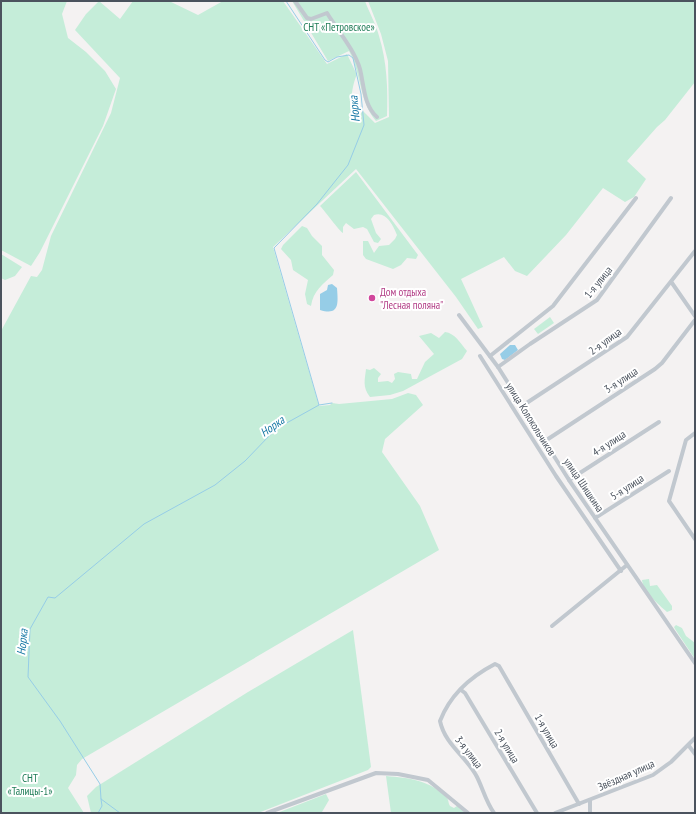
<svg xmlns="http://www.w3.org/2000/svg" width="696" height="814" font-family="'PT Sans Narrow',sans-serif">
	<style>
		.green { fill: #c5edd9 }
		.water { fill: #96cde7 }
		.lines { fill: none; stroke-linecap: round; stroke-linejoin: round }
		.stream { stroke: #96cde7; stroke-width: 1 }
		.minor { stroke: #c1c8cf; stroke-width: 4 }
		.hotel-dot { fill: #d1479c; stroke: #fff; stroke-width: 1.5 }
		.labels { text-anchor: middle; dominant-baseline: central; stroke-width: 4; stroke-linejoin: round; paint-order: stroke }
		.park-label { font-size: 11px; fill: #1f7c57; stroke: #fff }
		.street-label { font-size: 11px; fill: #4b535e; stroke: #fff }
		.hotel-label { font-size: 11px; fill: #b23c85; stroke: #fff; text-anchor: start }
		.water-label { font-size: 12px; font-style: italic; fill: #1878a5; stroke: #fff }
	</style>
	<rect width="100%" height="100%" fill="#f4f2f2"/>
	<g class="green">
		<polygon points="1,1 67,1 62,14 68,38 86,52 105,71 116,89 103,126 40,252 31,266 1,250"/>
		<path d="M99 1 120 19 133 1H169L198 15 223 1H283L327 64 347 54 357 75C353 80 348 112 352 118L358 116 363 111 375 123 389 117 388 61 381 34 368 1H695V82L665 120 657 127 627 161 646 179 634 197 625 202 603 188 566 235 527 276 515 271 504 257 461 279 483 327 478 329 456 297 356 169 273 247 319 406 330 405 332 403 339 404 392 399 408 393 416 395 423 405 385 439 382 452 420 506 439 550 82 759 77 765 76 775 68 788 84 813H1V331L31 276 37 277 42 270 51 236 111 113 120 78 75 30 86 14Z"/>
		<path d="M292 1H365C369 12 376 24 379 36 387 62 388 89 387 116L376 121C359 101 362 75 349 51L328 61Z"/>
		<path d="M356 172 418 255 416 259 407 258 401 265 393 269 366 259 363 255V241H368L374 253 379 246 389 245 395 239 397 235C393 225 386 211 374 215L371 219 376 233 381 239 378 243 374 242 367 229 363 227 354 229 346 223 343 227V233C340 232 325 211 320 206Z"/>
		<path d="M302 226 307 228 312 236 322 246V255L334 270 333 275C323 284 313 291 311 306L307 304 305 294 308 280 293 270 291 260 281 249 283 245Z"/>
		<polygon points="1,254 22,267 15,276 5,280 1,278"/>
		<polygon points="550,317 554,323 538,334 534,329"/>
		<path d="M445 332C455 333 461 344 467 351L462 359 403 391 390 395 370 397C362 387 365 379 366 369L370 370 374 368 381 374 378 378V382L388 381 392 383 395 379 394 374 398 372 411 374 412 379H417L425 362 434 354 419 336 431 333 439 338Z"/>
		<path d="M649 579 650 586 657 585 672 606V610L667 612C659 605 643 591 642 580Z"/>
		<polygon points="676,625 682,628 686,636 695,643 695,659 675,629 674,627"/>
		<polygon points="353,630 371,767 368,770 258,813 91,813 87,796 96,787 248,692"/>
		<path d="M386 776C409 778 430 780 447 798 449 801 448 803 450 806L454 808 457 806 465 813H391Z"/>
		<polygon points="326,794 329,800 322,812 277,813"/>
	</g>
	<g class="water">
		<path d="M332 284 337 288C338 303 340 316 320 310V294L327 290 328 285Z"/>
		<polygon points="510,345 515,345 518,350 505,360 502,359 500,354"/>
	</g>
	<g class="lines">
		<g class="stream">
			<polyline points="319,405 332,403"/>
			<polyline points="98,813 102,806 101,799"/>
			<polyline points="120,813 101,799 100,784 60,721 28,677 30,629 48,597 55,598 144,524 215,485 245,461 270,435 283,425 319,405 274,248 317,204 348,165 364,125 361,94 353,58 349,55 337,57 328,62 325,60 286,1"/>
		</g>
		<g class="minor">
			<path d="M295 1 307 18 311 19 327 13C338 31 354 49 360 69 364 86 364 106 377 117"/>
			<polyline points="672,283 695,316"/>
			<polyline points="459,315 498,367 569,480 695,663"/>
			<polyline points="480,356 556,476 621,571"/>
			<polyline points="490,356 553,306 636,198"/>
			<polyline points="498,367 530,344 597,300 671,198"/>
			<polyline points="522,406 627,337 695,251"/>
			<polyline points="695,433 686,440 669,501 695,539"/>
			<polyline points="545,441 655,369 662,363 695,320"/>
			<polyline points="569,480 659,422"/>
			<polyline points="595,518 669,471"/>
			<polyline points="552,626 627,565"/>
			<polyline points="461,690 465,693 537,813"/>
			<polyline points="689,746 695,754"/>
			<polyline points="590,800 590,813"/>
			<polyline points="267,813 376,773 398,774 428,780 468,813"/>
			<path d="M494 813C486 802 483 789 477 777 467 757 445 745 440 721 450 695 470 677 495 664L499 666 579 804"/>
			<polyline points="555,813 653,775 671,762 695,738"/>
		</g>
	</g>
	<circle class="hotel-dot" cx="372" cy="298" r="4"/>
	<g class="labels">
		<g class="park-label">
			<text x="339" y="27">СНТ «Петровское»</text>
			<text x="30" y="778">СНТ<tspan x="30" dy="13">«Талицы-1»</tspan></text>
		</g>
		<g class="street-label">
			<text transform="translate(598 282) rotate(-51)">1-я улица</text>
			<text transform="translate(605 341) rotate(-36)">2-я улица</text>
			<text transform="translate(621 380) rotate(-33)">3-я улица</text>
			<text transform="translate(531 419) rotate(58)">улица Колокольчиков</text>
			<text transform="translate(609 443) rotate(-33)">4-я улица</text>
			<text transform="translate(584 485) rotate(56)">улица Шишкина</text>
			<text transform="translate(627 487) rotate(-33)">5-я улица</text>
			<text transform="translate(547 731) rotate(60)">1-я улица</text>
			<text transform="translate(507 746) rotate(59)">2-я улица</text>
			<text transform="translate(469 752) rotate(52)">3-я улица</text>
			<text transform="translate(626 775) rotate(-24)">Звёздная улица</text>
		</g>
		<g class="hotel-label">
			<text x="380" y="292">Дом отдыха<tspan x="380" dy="13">"Лесная поляна"</tspan></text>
		</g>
		<g class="water-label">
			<text transform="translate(354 109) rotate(-95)">Норка</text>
			<text transform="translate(272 426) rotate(-36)">Норка</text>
			<text transform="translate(22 642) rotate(-84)">Норка</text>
		</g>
	</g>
	<rect width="696" height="814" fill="none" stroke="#4b535e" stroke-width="4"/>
</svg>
